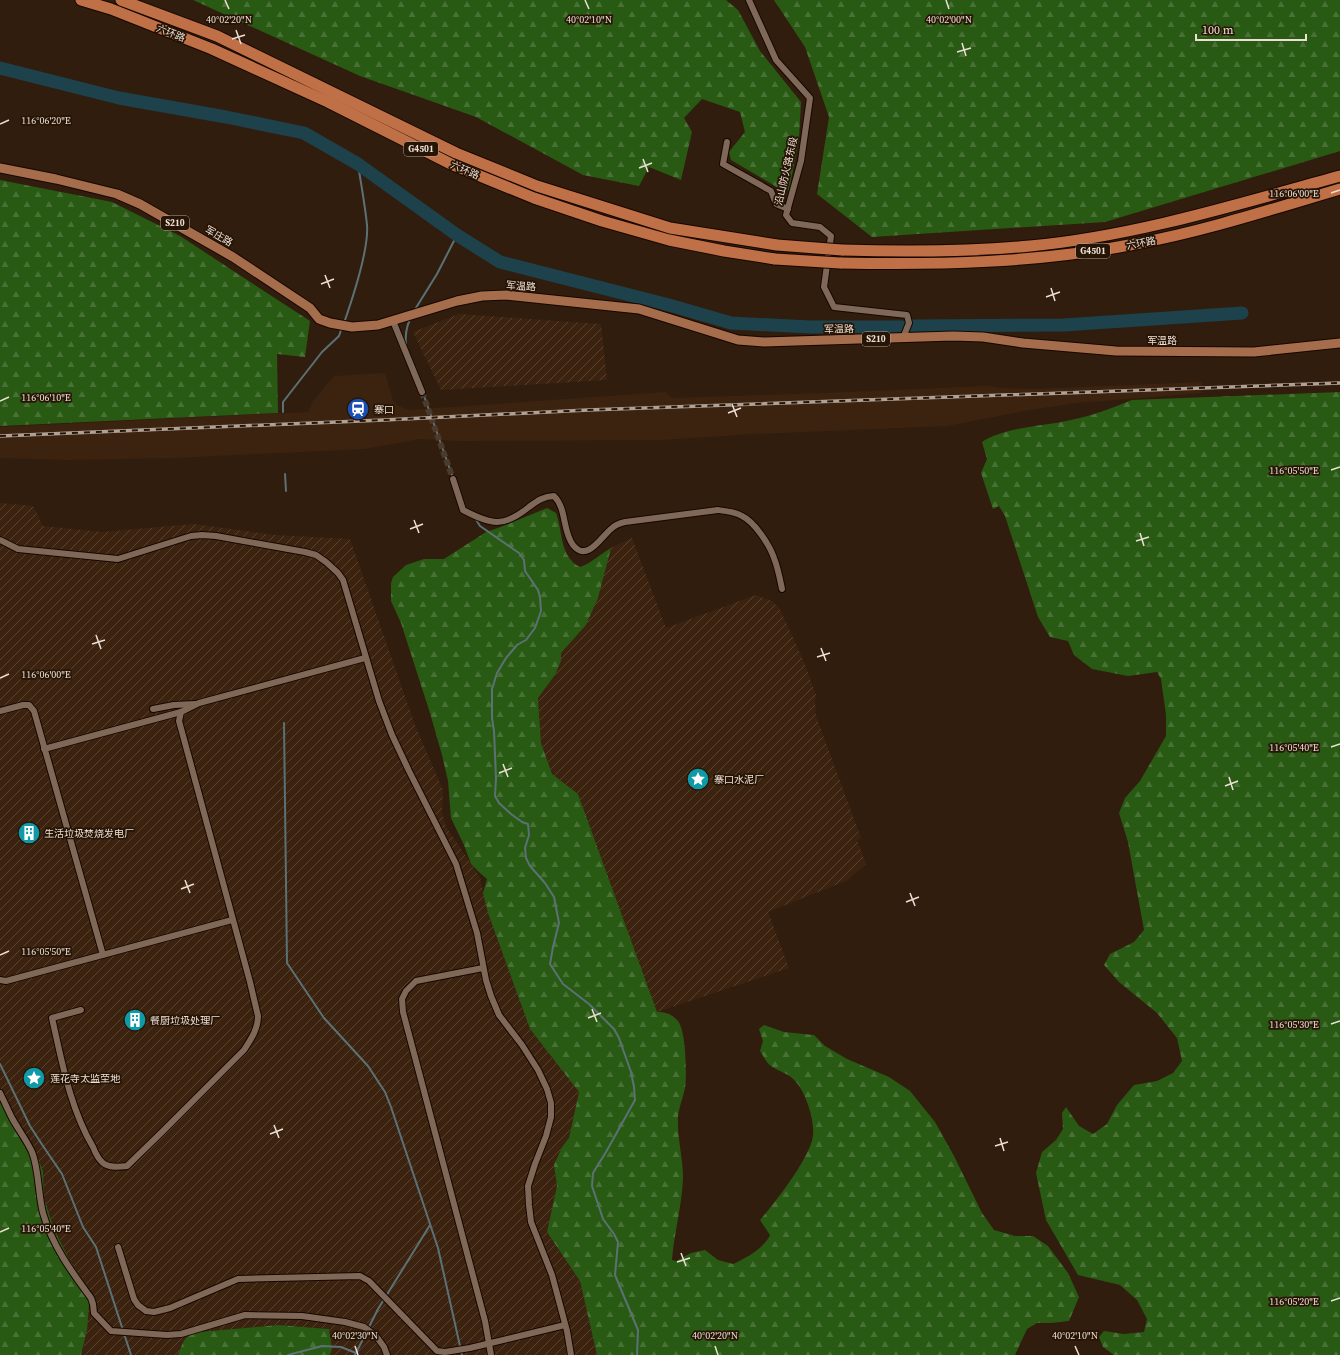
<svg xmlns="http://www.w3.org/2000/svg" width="1340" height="1355" font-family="'Source Serif 4','Noto Sans SC',serif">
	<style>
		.built { fill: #3c230f }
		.industrial { fill: url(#industrial-furrows) }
		.forest { fill: url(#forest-firs) }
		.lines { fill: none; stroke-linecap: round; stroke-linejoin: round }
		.stream { stroke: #5b7175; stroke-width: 2 }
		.river { stroke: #1d424c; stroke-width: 13 }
		.minor-tunnel { stroke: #4c3a2c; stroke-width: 6; stroke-dasharray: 6 3; stroke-linecap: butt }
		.minor-casing { stroke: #170700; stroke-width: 8 }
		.primary-casing { stroke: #170700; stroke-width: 11 }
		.motorway-casing { stroke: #170700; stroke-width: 13 }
		.minor { stroke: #7f6857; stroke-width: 6 }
		.primary { stroke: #a66d4d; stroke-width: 9 }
		.motorway { stroke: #c07047; stroke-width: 11 }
		.rail-casing { stroke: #b0a196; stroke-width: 3.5 }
		.rail { stroke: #261405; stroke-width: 2; stroke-dasharray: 6; stroke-linecap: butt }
		.motorway-bridge-casing { stroke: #170700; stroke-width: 13; stroke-linecap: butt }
		.motorway-bridge { stroke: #c07047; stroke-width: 11 }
		.ticks { fill: none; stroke: #eddfd6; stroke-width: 1.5 }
		.labels { text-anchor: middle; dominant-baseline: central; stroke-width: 3.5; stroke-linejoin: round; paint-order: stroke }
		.shield { fill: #261405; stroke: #b1a297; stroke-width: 1 }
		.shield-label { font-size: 9px; font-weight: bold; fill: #eddfd6 }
		.street-label { font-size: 10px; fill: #eddfd6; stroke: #261405 }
		.poi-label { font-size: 10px; fill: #eddfd6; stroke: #261405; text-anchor: start }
		.ticks-label { font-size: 10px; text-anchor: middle; fill: #eddfd6; stroke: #261405; stroke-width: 3.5; stroke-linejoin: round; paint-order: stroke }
	</style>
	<defs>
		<pattern id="industrial-furrows" width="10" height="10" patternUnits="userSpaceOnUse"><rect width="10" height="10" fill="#3c230f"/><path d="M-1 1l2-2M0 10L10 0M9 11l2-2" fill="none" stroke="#584231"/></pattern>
		<pattern id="forest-firs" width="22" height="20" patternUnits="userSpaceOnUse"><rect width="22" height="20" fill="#295a13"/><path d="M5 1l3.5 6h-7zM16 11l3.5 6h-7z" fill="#487135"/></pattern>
	</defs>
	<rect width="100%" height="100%" fill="#301d0e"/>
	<polygon class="built" points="385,373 393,400 397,405 408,410 666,392 672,398 824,393 987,386 1000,388 1037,389 1202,382 1202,393 1077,403 1029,410 947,426 753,434 661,440 462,441 420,439 364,449 173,458 67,460 0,458 0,427 308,412 313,401 334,376"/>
	<g class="industrial">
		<polygon points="459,314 601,324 607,380 441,390 413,332"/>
		<polygon points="0,503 33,506 43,526 103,532 194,524 274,535 350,539 415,725 443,790 442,813 446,827 480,877 488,913 530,1029 579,1092 569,1138 562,1147 554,1165 557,1186 547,1232 580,1281 597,1355 330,1355 332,1349 329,1329 278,1325 199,1332 190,1334 185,1339 178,1355 81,1355 84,1346 70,1261 54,1229 44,1198 43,1171 0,1089"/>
		<polygon points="632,538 666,628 756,595 772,601 780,609 804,662 816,695 815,701 816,716 861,838 857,840 866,864 848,880 768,912 789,968 657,1012 578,794 552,775 541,743 538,698 555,675 561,661 561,653 586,625 598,598 611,548"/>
	</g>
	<g class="forest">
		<polygon points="193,0 726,0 738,10 760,51 801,102 799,139 789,190 780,189 731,160 729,152 745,132 740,112 702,99 684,118 692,132 681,180 649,167 639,186 583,175 476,117 360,76"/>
		<polygon points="774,0 1340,0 1340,151 1105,222 872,237 817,194 829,117 805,47"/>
		<polygon points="0,180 112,202 180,236 310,321 305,357 277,354 278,413 0,426"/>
		<path d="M1340 392V1355H1114L1103 1347 1099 1337 1104 1331 1124 1334 1144 1332 1147 1319 1137 1300 1120 1285 1078 1275 1046 1220 1036 1173 1042 1152 1056 1140 1063 1129 1062 1113 1066 1107 1079 1126 1093 1134 1107 1124 1117 1105 1134 1085 1157 1081 1173 1073 1182 1061 1177 1038 1157 1013 1119 982 1104 965 1110 954 1134 942 1144 930 1128 842 1119 813 1125 798 1140 781 1166 736V715L1161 679 1157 672 1128 676 1092 669 1074 655 1068 641 1050 637 1038 617 1005 516 999 506 993 509 981 473 987 459 982 442C1003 427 1046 426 1071 420 1092 416 1112 408 1132 400Z"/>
		<path d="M547 508 556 513C562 528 560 549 572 561 574 564 577 565 580 567 592 563 600 554 611 548L598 598 586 625 561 653V661L555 675 538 698 541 743 552 774 578 794 657 1012C665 1012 672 1014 678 1021 686 1031 687 1075 685 1088 683 1098 679 1107 678 1117 677 1138 683 1158 683 1178 682 1206 674 1233 672 1260L676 1261 691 1253 705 1250 718 1260 733 1264C747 1258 764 1248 770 1235L760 1220C775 1203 810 1158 813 1136 815 1121 806 1093 796 1082 789 1073 779 1072 771 1066 766 1063 763 1055 760 1051L763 1041 759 1029 764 1025 784 1032 814 1035 825 1046 847 1059 889 1077 910 1091 935 1122 954 1156 982 1213 994 1230 1015 1236H1033L1048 1246 1068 1273 1079 1297 1069 1321 1051 1323H1037L1027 1329 1015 1355H597L580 1281 547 1232 557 1186 554 1165 562 1147 569 1138 579 1092 530 1029 488 913 483 893 487 879 480 873 471 864 464 845 451 818 448 781 442 755 430 713 401 623 391 601V583L393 577 406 565 424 559H444L486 532 498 528Z"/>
		<polygon points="0,1090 15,1117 34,1149 43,1171 44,1198 54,1229 70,1261 90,1291 87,1330 81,1355 0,1355"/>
		<path d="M278 1325 329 1329 332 1349 330 1355H178C184 1341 183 1336 199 1332Z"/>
	</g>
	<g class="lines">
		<g class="stream">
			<polyline points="414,311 437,274 457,235"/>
			<path d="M344 323C352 300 369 249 367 225 365 205 361 184 358 164"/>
			<path d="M406 346C405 337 406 328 410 319"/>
			<polyline points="423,393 453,478"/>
			<polyline points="283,412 283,402 322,352 339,336 342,327"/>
			<polyline points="285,474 286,491"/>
			<polyline points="475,518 480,526 519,553 524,560 525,571 538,590 540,597 541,611 535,628 526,640 517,645 506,658 497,673 492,689 492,718 494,731 496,778 495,796 499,803 511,814 522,822 528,824 529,835 525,848 526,858 530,866 545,883 554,897 559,923 553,947 550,964 563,984 589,1004 614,1029 619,1038 631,1072 634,1087 635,1100 606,1152 593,1173 592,1186 603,1219 614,1234 618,1242 615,1275 638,1330 637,1355"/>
			<polyline points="284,723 287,963 324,1018 368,1066 385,1092 391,1107 438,1248 462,1355"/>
			<polyline points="0,1064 30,1126 43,1146 62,1174 83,1227 96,1247 131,1355"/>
			<polyline points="288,1355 322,1346 341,1347 356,1353"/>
			<polyline points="355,1355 378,1309 430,1225"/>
		</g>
		<g class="river">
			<polyline points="0,68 119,98 226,117 304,133 358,164 457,235 500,262 669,305 731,323 811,327 902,327"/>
			<polyline points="912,326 1064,325 1242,313"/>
		</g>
		<polyline class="minor-tunnel" points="422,392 453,479"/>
		<g class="minor-casing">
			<g id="minor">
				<polyline points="749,0 776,60 810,98 801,161 786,215 792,223 820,227 831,236 824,287 834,307 907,315 909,323 903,338"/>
				<polyline points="727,142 723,164 771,191 776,204 788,209"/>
				<polyline points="393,321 422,392"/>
				<path d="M453 479 463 510C492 525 503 528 529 507 537 501 544 496 554 496 567 509 562 530 573 545 587 563 601 537 611 529 615 525 620 523 625 522L718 510C726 511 735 512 742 516 755 522 770 546 774 558 778 568 780 579 782 589"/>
				<polyline points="0,540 18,549 118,559 191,536 202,535 216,536 305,552 316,555 326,562 338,573 343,580 379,701 392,735 409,771 456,864 477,933 486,980 491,996 499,1015 522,1045 538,1070 547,1089 551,1103 551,1117 546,1136 535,1164 528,1186 529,1205 531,1222 552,1275 567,1331 571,1355"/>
				<polyline points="153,709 174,705 195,704"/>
				<polyline points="0,711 23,705 29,705 34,711 103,955"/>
				<polyline points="44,749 181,712"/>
				<polyline points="483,968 416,981 406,991 402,999 403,1012 485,1321 491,1355"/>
				<polyline points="0,980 6,981 232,920"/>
				<path d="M81 1010 52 1018C62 1062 70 1108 93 1147 95 1152 98 1159 103 1163 109 1168 119 1167 127 1166L162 1132 244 1050C251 1039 258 1029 258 1016L250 982 179 721 181 712 199 703 365 658"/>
				<path d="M0 1093C4 1101 8 1110 12 1118 18 1129 27 1141 32 1152 39 1169 38 1194 43 1213 52 1245 71 1271 91 1298L93 1304 94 1313 111 1331 167 1335 181 1334 245 1315 302 1316 345 1322 364 1327 376 1336 384 1347 387 1355"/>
				<polyline points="118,1247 134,1299 138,1305 146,1311 154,1312 170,1308 238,1279 360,1276 369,1281 437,1351 445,1352 470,1348 565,1325"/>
			</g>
		</g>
		<g class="primary-casing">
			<polyline id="primary" points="0,168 56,179 117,194 140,204 233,257 310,308 319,319 330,323 352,327 378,325 457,301 482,296 506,295 639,309 738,340 764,342 953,336 983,337 1023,343 1116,351 1254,352 1340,343"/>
		</g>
		<g class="motorway-casing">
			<g id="motorway">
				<polyline points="81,0 111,9 212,49 328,102 453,165 534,198 602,221 669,240 724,251 775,259"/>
				<polyline points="121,0 217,36 456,153 537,186 670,228 777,245"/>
				<path d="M842 250C904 252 967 252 1030 246 1136 236 1238 204 1340 176"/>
				<path d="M840 263C938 265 1038 263 1135 244 1205 231 1272 209 1340 189"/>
			</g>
		</g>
		<use href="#minor" class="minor"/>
		<use href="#primary" class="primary"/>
		<use href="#motorway" class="motorway"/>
		<g class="rail-casing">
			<polyline id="rail" points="0,436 384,420 588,410 1340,383"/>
		</g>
		<use href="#rail" class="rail"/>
		<g class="motorway-bridge-casing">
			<g id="motorway-bridge">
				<polyline points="777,245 842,250"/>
				<polyline points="775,259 840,263"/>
			</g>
		</g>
		<use href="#motorway-bridge" class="motorway-bridge"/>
	</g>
	<path class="ticks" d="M225 0 229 9M585 0 589 9M946 0 949 9M236 30 241 44M232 39 245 35M962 43 966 56M957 52 971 48M0 124 9 120M643 159 648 172M639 168 652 163M1331 193 1340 190M325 275 330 288M321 284 334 279M1051 288 1055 301M1046 297 1060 292M0 401 9 397M732 404 737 417M728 413 741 408M1331 470 1340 467M414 520 419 533M410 529 423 524M1140 533 1144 546M1136 541 1149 537M96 635 101 649M92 644 105 640M821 648 826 661M817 657 830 653M0 678 9 674M1331 747 1340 744M503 764 508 777M499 773 512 768M1229 777 1233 790M1225 786 1238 781M185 880 190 893M181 889 194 884M910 893 915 906M906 902 919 897M0 955 9 951M592 1009 597 1022M588 1018 601 1013M1331 1024 1340 1021M274 1125 279 1138M270 1134 283 1129M1000 1138 1004 1151M995 1146 1008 1142M0 1232 9 1228M681 1253 686 1266M677 1262 690 1258M1331 1301 1340 1298M355 1346 358 1355M715 1346 718 1355M1075 1346 1079 1355"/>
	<defs>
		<g id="station-disc" transform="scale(1.15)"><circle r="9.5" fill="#1a4fb4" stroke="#261405"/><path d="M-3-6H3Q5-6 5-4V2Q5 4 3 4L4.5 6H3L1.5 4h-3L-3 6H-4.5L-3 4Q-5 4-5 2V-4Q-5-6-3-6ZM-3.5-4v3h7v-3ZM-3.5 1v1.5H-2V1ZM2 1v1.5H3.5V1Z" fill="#fff"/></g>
		<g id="sight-disc" transform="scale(1.15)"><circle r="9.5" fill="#0f9aa8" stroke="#261405"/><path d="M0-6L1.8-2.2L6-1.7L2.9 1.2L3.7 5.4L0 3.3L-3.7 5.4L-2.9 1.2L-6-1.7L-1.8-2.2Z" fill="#fff"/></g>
		<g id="building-disc" transform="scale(1.15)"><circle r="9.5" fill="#0f9aa8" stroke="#261405"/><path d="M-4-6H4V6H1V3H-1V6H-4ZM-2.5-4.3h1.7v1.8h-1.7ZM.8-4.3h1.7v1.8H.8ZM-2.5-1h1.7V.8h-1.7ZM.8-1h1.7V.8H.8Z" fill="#fff"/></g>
	</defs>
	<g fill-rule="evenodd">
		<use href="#station-disc" x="358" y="409"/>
		<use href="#sight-disc" x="698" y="779"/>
		<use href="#building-disc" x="29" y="833"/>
		<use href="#building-disc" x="135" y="1020"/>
		<use href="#sight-disc" x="34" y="1078"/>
	</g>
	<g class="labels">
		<g class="shield">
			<rect x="404" y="142" width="34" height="14" rx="3"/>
			<rect x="161" y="216" width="28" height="14" rx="3"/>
			<rect x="1076" y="244" width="34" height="14" rx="3"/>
			<rect x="862" y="332" width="28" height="14" rx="3"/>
		</g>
		<g class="shield-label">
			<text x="421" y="149">G4501</text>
			<text x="175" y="223">S210</text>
			<text x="1093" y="251">G4501</text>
			<text x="876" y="339">S210</text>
		</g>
		<g class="street-label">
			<text transform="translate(171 33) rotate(22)">六环路</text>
			<text transform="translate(465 170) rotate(23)">六环路</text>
			<text transform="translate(786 171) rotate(-77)">沿山防火路东段</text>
			<text transform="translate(219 236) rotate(30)">军庄路</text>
			<text transform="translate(1141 243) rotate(-11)">六环路</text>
			<text transform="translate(521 286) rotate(4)">军温路</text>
			<text transform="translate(839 329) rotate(-1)">军温路</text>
			<text x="1162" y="340">军温路</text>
		</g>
		<g class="poi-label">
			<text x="374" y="409">寨口</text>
			<text x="714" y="779">寨口水泥厂</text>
			<text x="44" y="833">生活垃圾焚烧发电厂</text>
			<text x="150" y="1020">餐厨垃圾处理厂</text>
			<text x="50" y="1078">莲花寺太监茔地</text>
		</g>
	</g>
	<g class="ticks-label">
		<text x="229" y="23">40°02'20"N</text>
		<text x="589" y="23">40°02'10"N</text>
		<text x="949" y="23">40°02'00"N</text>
		<text x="46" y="124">116°06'20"E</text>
		<text x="1294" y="197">116°06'00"E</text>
		<text x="46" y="401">116°06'10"E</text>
		<text x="1294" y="474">116°05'50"E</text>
		<text x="46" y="678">116°06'00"E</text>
		<text x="1294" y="751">116°05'40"E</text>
		<text x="46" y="955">116°05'50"E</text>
		<text x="1294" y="1028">116°05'30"E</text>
		<text x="46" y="1232">116°05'40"E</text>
		<text x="1294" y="1305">116°05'20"E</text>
		<text x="355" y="1339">40°02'30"N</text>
		<text x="715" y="1339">40°02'20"N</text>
		<text x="1075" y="1339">40°02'10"N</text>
	</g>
	<path d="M1196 34v6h110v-6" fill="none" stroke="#eddfd6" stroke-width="2"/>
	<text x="1202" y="34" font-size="12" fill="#eddfd6" stroke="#261405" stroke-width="3" paint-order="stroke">100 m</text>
</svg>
